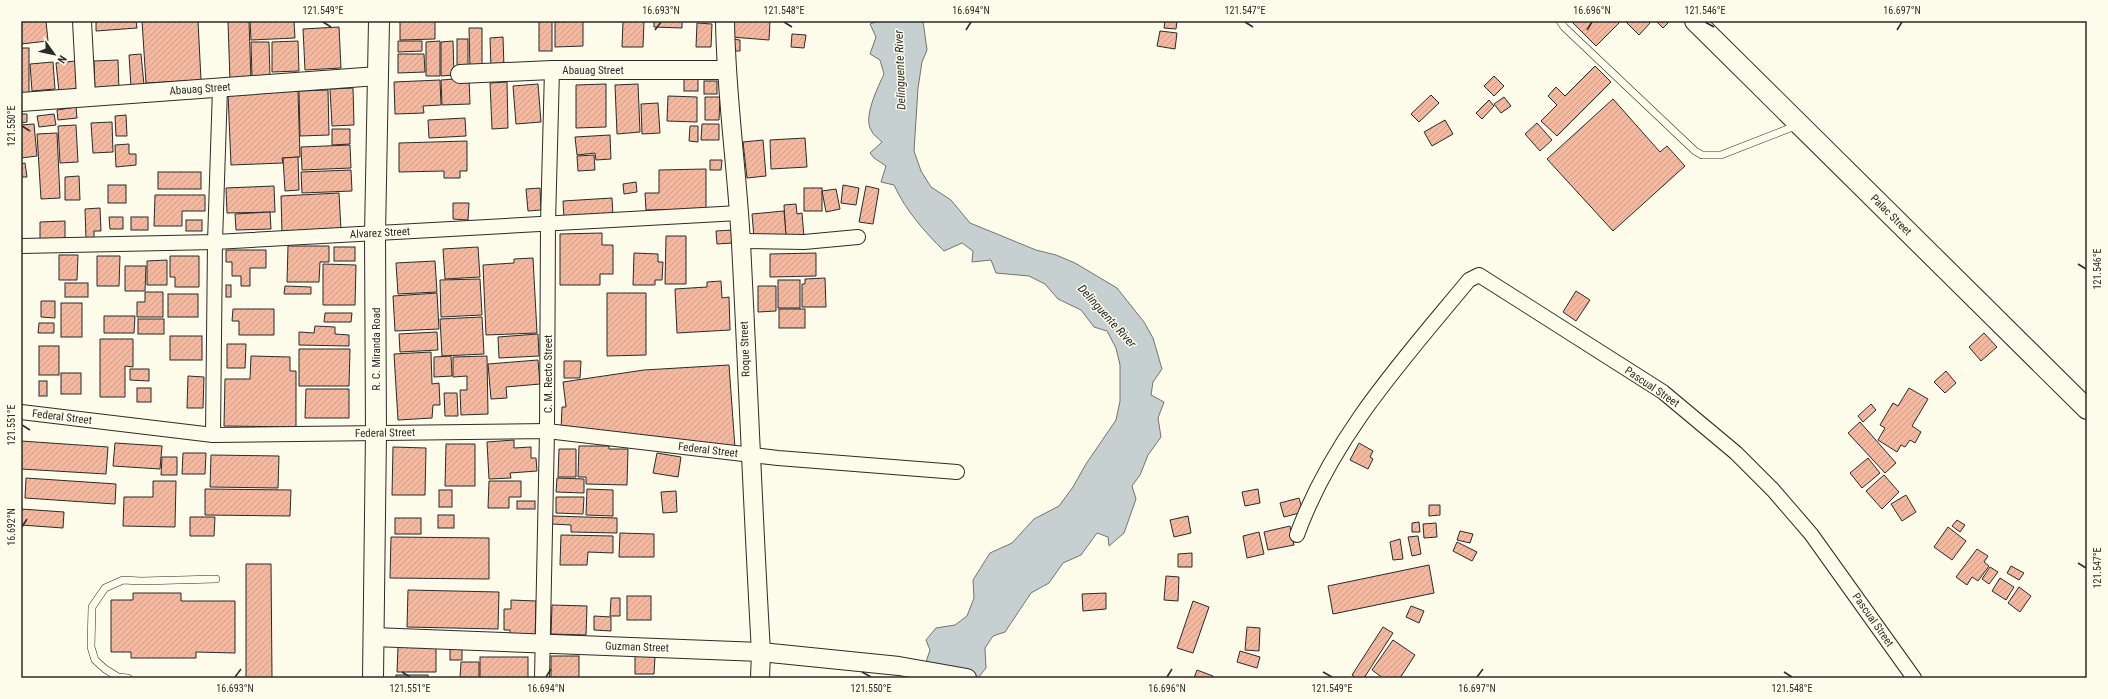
<svg xmlns="http://www.w3.org/2000/svg" width="2108" height="699" font-family="'Roboto Condensed',sans-serif">
	<style>
		.water { fill: #c7d0d0; stroke: #74746e }
		.building { fill: url(#building-hatch); stroke: #2b2b2b }
		.lines { fill: none; stroke-linecap: round; stroke-linejoin: round }
		.service-casing { stroke: #2b2b2b; stroke-width: 8 }
		.minor-casing { stroke: #2b2b2b; stroke-width: 16 }
		.tertiary-casing { stroke: #2b2b2b; stroke-width: 20 }
		.secondary-casing { stroke: #2b2b2b; stroke-width: 22 }
		.service { stroke: #fdfbea; stroke-width: 7 }
		.minor { stroke: #fdfbea; stroke-width: 14 }
		.tertiary { stroke: #fdfbea; stroke-width: 18 }
		.secondary { stroke: #fdfbea; stroke-width: 20 }
		.ticks { fill: none; stroke: #2b2b2b; stroke-width: 1.5 }
		.labels { text-anchor: middle; dominant-baseline: central; stroke-width: 3; stroke-linejoin: round; paint-order: stroke }
		.street-label { font-size: 11px; fill: #2b2b2b; stroke: #fdfbea }
		.water-label { font-size: 12px; font-style: italic; fill: #2b2b2b; stroke: #fdfbea }
		.neatline { fill: none; stroke: #2b2b2b; stroke-width: 1.5 }
		.ticks-label { font-size: 10px; text-anchor: middle; fill: #2b2b2b }
	</style>
	<defs>
		<pattern id="building-hatch" width="6" height="6" patternUnits="userSpaceOnUse"><rect width="6" height="6" fill="#f2b8a0"/><path d="M-1 1l2-2M0 6l6-6M5 7l2-2" fill="none" stroke="#d09e8a"/></pattern>
	</defs>
	<rect width="100%" height="100%" fill="#fdfbea"/>
	<path class="water" d="M879 21H923L927 50 922 62 918 88 914 151 921 171 931 187 951 200 970 223 1036 250 1056 255 1075 263 1117 288 1144 322 1153 338 1162 369 1153 382 1151 395 1164 402 1158 418 1161 437 1148 455 1140 475 1132 486 1136 499 1124 533 1109 546 1108 537 1097 533 1081 555 1063 563 1049 583 1031 593 1005 632 993 636 985 648 986 668 978 678H949L925 665 930 650 926 640 936 628 955 625 967 616 974 598 973 580 990 553 1012 543 1034 519 1059 506 1073 487 1086 464 1116 420 1120 401V365L1116 348 1107 331 1094 327 1081 310 1058 299 1045 284 1029 276 996 273 991 260 972 262 973 251 962 243 944 251C924 231 906 211 894 185L881 182 886 166 874 158 870 153 882 142C878 138 873 135 871 130 863 117 878 87 884 74L880 60 870 54 876 37 870 24Z"/>
	<g class="building">
		<polygon points="21,21 46,21 48,41 21,44"/>
		<polygon points="96,21 136,21 137,28 96,31"/>
		<polygon points="142,21 198,21 201,80 146,83"/>
		<polygon points="228,21 249,21 251,81 230,82"/>
		<polygon points="250,21 294,21 295,38 251,40"/>
		<polygon points="400,21 435,21 435,39 400,40"/>
		<rect x="539" y="21" width="13" height="30"/>
		<polygon points="583,21 583,46 555,47 555,22"/>
		<polygon points="623,21 644,21 643,47 622,47"/>
		<polygon points="654,21 682,21 682,28 654,27"/>
		<polygon points="733,21 770,21 769,40 731,37"/>
		<polygon points="1165,21 1177,21 1176,29 1164,28"/>
		<polygon points="1574,21 1621,21 1596,46 1572,22"/>
		<polygon points="1625,21 1648,21 1650,23 1639,35"/>
		<polygon points="1656,21 1670,21 1663,28"/>
		<polygon points="697,23 712,24 711,47 696,47"/>
		<polygon points="339,27 341,68 305,70 303,29"/>
		<polygon points="469,28 482,28 482,70 470,70"/>
		<polygon points="1160,31 1177,33 1175,49 1157,46"/>
		<polygon points="792,34 806,35 804,48 791,47"/>
		<polygon points="503,37 504,68 491,69 490,38"/>
		<rect x="457" y="39" width="11" height="32"/>
		<polygon points="731,39 740,40 740,51 731,51"/>
		<polygon points="298,41 299,71 272,72 272,42"/>
		<polygon points="398,41 422,41 422,51 398,52"/>
		<polygon points="440,41 440,76 426,76 426,42"/>
		<polygon points="453,41 454,75 441,76 441,42"/>
		<polygon points="251,42 269,42 270,76 252,77"/>
		<rect x="21" y="48" width="8" height="47"/>
		<polygon points="141,54 144,85 131,87 129,55"/>
		<polygon points="398,54 424,54 425,72 398,73"/>
		<polygon points="118,60 119,90 95,91 94,61"/>
		<polygon points="76,61 79,90 59,92 56,63"/>
		<polygon points="53,62 55,89 32,91 30,64"/>
		<polygon points="1595,66 1611,82 1557,136 1541,121 1557,105 1548,96 1556,87 1565,96"/>
		<polygon points="1494,76 1504,86 1494,96 1484,86"/>
		<polygon points="469,78 470,104 442,105 441,80"/>
		<rect x="684" y="79" width="14" height="12"/>
		<polygon points="440,80 441,105 423,106 424,113 395,114 394,82"/>
		<rect x="704" y="81" width="13" height="13"/>
		<polygon points="507,82 508,128 492,129 490,83"/>
		<polygon points="538,84 541,122 516,124 513,86"/>
		<polygon points="606,84 606,127 576,128 576,85"/>
		<polygon points="638,84 640,132 617,134 615,85"/>
		<polygon points="353,88 354,125 332,126 330,89"/>
		<polygon points="328,90 329,135 300,136 299,91"/>
		<polygon points="298,91 300,157 282,158 283,163 231,165 228,94"/>
		<polygon points="1431,95 1439,103 1419,122 1411,114"/>
		<polygon points="668,96 697,97 697,122 667,121"/>
		<polygon points="705,97 720,97 719,120 705,120"/>
		<polygon points="1504,97 1511,106 1501,113 1494,104"/>
		<polygon points="1613,99 1660,152 1667,146 1685,166 1613,231 1547,159"/>
		<polygon points="1489,100 1494,106 1482,119 1476,113"/>
		<polygon points="658,103 660,133 642,134 641,104"/>
		<polygon points="76,107 77,118 58,120 57,110"/>
		<polygon points="21,114 27,114 27,122 21,123"/>
		<polygon points="54,114 56,125 39,127 37,116"/>
		<polygon points="126,115 127,136 116,136 115,116"/>
		<polygon points="465,118 466,136 429,138 428,120"/>
		<polygon points="1445,120 1453,134 1432,146 1424,132"/>
		<polygon points="112,122 113,152 93,153 91,123"/>
		<polygon points="1537,123 1552,140 1540,151 1525,134"/>
		<polygon points="34,124 37,156 21,158 21,125"/>
		<polygon points="702,124 719,124 719,140 701,140"/>
		<polygon points="76,125 78,162 60,163 58,126"/>
		<polygon points="690,126 698,126 698,142 689,141"/>
		<polygon points="332,129 350,129 350,144 332,145"/>
		<polygon points="57,133 60,198 41,199 37,134"/>
		<polygon points="610,135 611,159 596,160 595,153 577,155 575,137"/>
		<polygon points="805,138 807,167 771,169 770,140"/>
		<polygon points="763,140 766,176 747,178 743,142"/>
		<polygon points="467,141 467,171 460,171 460,178 444,178 444,171 399,172 399,143"/>
		<polygon points="129,144 129,154 136,154 136,165 116,167 115,145"/>
		<polygon points="350,145 351,168 302,170 301,147"/>
		<polygon points="594,155 595,170 578,171 577,156"/>
		<polygon points="298,157 299,190 285,191 283,158"/>
		<polygon points="710,160 722,160 721,170 710,170"/>
		<polygon points="25,163 27,177 21,177 21,164"/>
		<polygon points="706,169 706,209 646,210 645,193 659,193 659,170"/>
		<polygon points="351,170 352,191 302,193 301,172"/>
		<rect x="158" y="172" width="43" height="17"/>
		<polygon points="79,176 80,200 65,200 65,177"/>
		<polygon points="636,182 637,192 624,194 623,184"/>
		<rect x="108" y="185" width="18" height="18"/>
		<polygon points="843,185 859,188 856,205 841,203"/>
		<polygon points="274,186 275,212 227,213 226,188"/>
		<polygon points="866,186 879,189 873,224 859,222"/>
		<polygon points="540,188 541,210 528,211 526,189"/>
		<rect x="804" y="188" width="18" height="23"/>
		<polygon points="836,189 840,209 826,212 822,191"/>
		<polygon points="339,193 341,230 282,233 281,196"/>
		<polygon points="155,195 205,195 205,211 182,211 182,226 154,226"/>
		<polygon points="612,198 613,216 564,219 563,201"/>
		<polygon points="453,203 469,203 468,220 453,219"/>
		<polygon points="796,204 797,214 802,213 804,237 786,239 784,205"/>
		<polygon points="100,208 101,231 94,231 94,239 86,239 85,209"/>
		<polygon points="784,211 786,235 754,238 752,214"/>
		<polygon points="270,212 271,229 236,230 235,214"/>
		<polygon points="109,217 123,217 123,229 110,229"/>
		<rect x="131" y="217" width="17" height="13"/>
		<rect x="186" y="220" width="16" height="11"/>
		<polygon points="65,221 65,242 40,241 40,222"/>
		<polygon points="732,230 732,243 717,244 716,231"/>
		<polygon points="602,233 602,245 613,245 613,274 600,274 600,285 560,285 560,234"/>
		<polygon points="666,236 686,236 686,284 665,284"/>
		<polygon points="288,246 329,246 329,262 320,262 319,282 287,282"/>
		<rect x="334" y="247" width="21" height="14"/>
		<polygon points="478,247 480,277 445,279 443,249"/>
		<polygon points="226,250 266,250 266,268 250,268 250,286 241,286 241,276 232,276 232,262 226,262"/>
		<polygon points="634,253 658,254 658,262 663,262 662,280 655,280 655,285 633,285"/>
		<polygon points="816,253 816,276 770,277 770,254"/>
		<polygon points="59,255 78,255 77,280 59,280"/>
		<polygon points="97,256 120,256 119,286 97,286"/>
		<polygon points="170,256 199,256 199,287 175,287 175,277 170,277"/>
		<polygon points="533,258 537,333 486,335 483,265 514,263 514,259"/>
		<polygon points="167,260 167,285 147,285 147,261"/>
		<polygon points="435,261 437,292 398,294 396,263"/>
		<polygon points="323,264 356,265 355,305 323,305"/>
		<polygon points="125,266 146,266 145,291 125,291"/>
		<polygon points="825,278 826,307 802,307 802,284 805,284 805,279"/>
		<polygon points="480,279 482,315 441,317 440,280"/>
		<rect x="778" y="280" width="22" height="28"/>
		<polygon points="721,281 722,298 729,297 730,330 677,333 675,289 707,287 707,282"/>
		<rect x="65" y="283" width="23" height="14"/>
		<rect x="226" y="285" width="5" height="12"/>
		<polygon points="285,286 311,287 311,294 284,294"/>
		<polygon points="758,286 776,286 776,311 758,312"/>
		<polygon points="1576,291 1590,300 1576,321 1563,312"/>
		<polygon points="145,292 163,292 163,317 137,317 137,302 145,302"/>
		<polygon points="437,293 439,329 395,331 393,296"/>
		<polygon points="607,293 646,293 646,355 607,356"/>
		<rect x="168" y="294" width="30" height="23"/>
		<polygon points="41,301 55,301 55,318 41,317"/>
		<rect x="61" y="303" width="21" height="34"/>
		<polygon points="233,309 274,309 274,335 239,335 239,321 232,321"/>
		<rect x="779" y="309" width="26" height="19"/>
		<polygon points="325,313 352,313 351,322 324,322"/>
		<polygon points="104,316 135,316 134,333 104,333"/>
		<polygon points="482,317 484,354 442,356 440,319"/>
		<rect x="138" y="319" width="26" height="15"/>
		<polygon points="39,323 54,323 54,333 38,333"/>
		<polygon points="315,326 335,327 335,334 349,335 349,346 299,345 299,332 314,333"/>
		<polygon points="437,332 438,350 400,352 399,334"/>
		<polygon points="1984,333 1997,347 1981,361 1969,347"/>
		<polygon points="538,334 539,356 499,358 498,337"/>
		<rect x="170" y="336" width="32" height="24"/>
		<polygon points="100,339 133,339 133,367 125,366 125,397 100,397"/>
		<polygon points="227,344 246,344 245,368 227,368"/>
		<rect x="39" y="346" width="20" height="29"/>
		<polygon points="299,349 350,349 349,386 299,386"/>
		<polygon points="431,352 432,384 439,383 440,405 433,405 432,418 398,420 394,354"/>
		<polygon points="251,356 290,357 290,371 296,371 296,427 224,426 225,379 250,379"/>
		<polygon points="451,356 452,376 434,377 434,357"/>
		<polygon points="487,356 488,414 461,415 460,390 467,390 467,376 453,377 453,357"/>
		<polygon points="538,360 540,384 506,387 507,398 491,399 488,364"/>
		<polygon points="564,361 581,361 580,378 564,378"/>
		<polygon points="729,365 735,448 561,430 562,407 566,407 563,382 644,370"/>
		<polygon points="130,369 149,369 149,381 130,380"/>
		<polygon points="1946,371 1956,383 1945,393 1934,382"/>
		<rect x="61" y="373" width="20" height="21"/>
		<polygon points="188,376 204,377 203,408 187,408"/>
		<rect x="39" y="381" width="8" height="15"/>
		<rect x="137" y="388" width="14" height="14"/>
		<polygon points="1909,388 1928,399 1912,426 1921,432 1915,443 1910,440 1905,447 1901,445 1897,452 1878,440 1885,428 1880,425 1893,403 1898,406"/>
		<polygon points="306,389 349,389 349,418 305,418"/>
		<polygon points="444,393 457,393 458,416 445,416"/>
		<polygon points="1871,404 1876,410 1863,422 1858,416"/>
		<polygon points="1860,422 1896,463 1885,473 1848,433"/>
		<polygon points="514,440 514,448 531,447 531,458 536,458 537,471 510,473 511,478 489,479 487,442"/>
		<polygon points="21,441 108,447 106,474 21,469"/>
		<polygon points="115,443 162,446 160,469 113,466"/>
		<polygon points="1359,443 1373,451 1370,457 1373,459 1368,469 1350,460"/>
		<polygon points="446,444 475,444 475,486 445,486"/>
		<polygon points="579,446 609,446 609,449 628,449 627,485 586,484 586,477 578,477"/>
		<polygon points="393,447 426,448 425,495 392,495"/>
		<polygon points="559,449 576,449 576,477 558,477"/>
		<polygon points="183,453 206,453 205,474 182,474"/>
		<polygon points="657,453 681,457 678,477 653,473"/>
		<polygon points="211,455 279,456 278,488 210,487"/>
		<polygon points="162,457 177,457 177,475 161,475"/>
		<polygon points="1868,458 1880,473 1862,488 1850,473"/>
		<polygon points="1884,475 1899,492 1882,509 1866,491"/>
		<polygon points="26,478 116,484 115,504 25,498"/>
		<polygon points="557,478 584,479 584,493 556,492"/>
		<polygon points="153,481 176,481 175,527 123,526 124,497 153,497"/>
		<polygon points="489,481 521,481 521,497 509,497 509,508 488,508"/>
		<polygon points="205,489 291,490 290,516 205,515"/>
		<polygon points="587,489 613,490 613,516 586,515"/>
		<polygon points="1258,489 1260,503 1245,506 1242,492"/>
		<rect x="439" y="490" width="13" height="17"/>
		<polygon points="676,491 677,512 663,513 661,492"/>
		<polygon points="1906,495 1916,512 1902,521 1891,504"/>
		<polygon points="556,497 584,497 583,514 556,513"/>
		<polygon points="1299,498 1303,512 1284,517 1280,503"/>
		<rect x="517" y="501" width="18" height="8"/>
		<polygon points="1429,505 1440,505 1440,515 1429,516"/>
		<polygon points="21,509 64,512 63,528 21,525"/>
		<rect x="438" y="515" width="16" height="13"/>
		<polygon points="552,516 617,518 617,533 571,532 571,525 552,524"/>
		<polygon points="1188,516 1191,533 1174,537 1170,520"/>
		<polygon points="190,517 215,517 214,536 190,536"/>
		<rect x="395" y="518" width="26" height="16"/>
		<polygon points="1957,520 1965,525 1960,532 1952,526"/>
		<polygon points="1419,522 1420,532 1412,532 1412,523"/>
		<polygon points="1436,523 1437,537 1424,538 1423,524"/>
		<polygon points="1290,526 1294,545 1268,550 1264,532"/>
		<polygon points="1948,527 1966,541 1952,560 1934,547"/>
		<polygon points="1460,531 1473,534 1470,543 1457,540"/>
		<polygon points="1259,532 1264,554 1247,558 1243,536"/>
		<polygon points="620,533 654,534 654,557 619,557"/>
		<polygon points="561,535 613,536 613,553 588,552 587,565 560,565"/>
		<polygon points="1418,536 1421,554 1412,556 1408,537"/>
		<polygon points="391,537 489,538 489,579 390,578"/>
		<polygon points="1400,539 1403,559 1393,560 1390,542"/>
		<polygon points="1457,542 1477,552 1472,561 1453,551"/>
		<polygon points="1977,549 1988,556 1984,562 1989,566 1978,581 1972,577 1967,585 1956,577"/>
		<polygon points="1192,553 1192,567 1178,567 1178,554"/>
		<polygon points="246,564 271,564 272,678 246,678"/>
		<polygon points="1429,565 1434,593 1333,614 1328,586"/>
		<polygon points="2011,566 2024,573 2019,580 2007,573"/>
		<polygon points="1990,567 1998,572 1989,584 1982,579"/>
		<polygon points="1166,576 1179,577 1178,601 1164,600"/>
		<polygon points="2000,578 2014,587 2006,600 1992,591"/>
		<polygon points="2019,587 2031,596 2020,612 2008,603"/>
		<polygon points="408,590 499,592 498,629 407,627"/>
		<polygon points="133,593 181,593 181,601 235,601 235,653 196,652 196,658 131,658 131,652 111,652 111,600 133,600"/>
		<polygon points="1106,593 1106,609 1083,611 1082,594"/>
		<rect x="627" y="596" width="24" height="24"/>
		<polygon points="611,598 620,598 620,616 610,616"/>
		<polygon points="511,600 536,601 535,641 510,641 510,630 504,630 504,609 511,609"/>
		<polygon points="1193,601 1209,607 1193,653 1177,648"/>
		<polygon points="552,605 587,606 586,635 551,634"/>
		<polygon points="1411,606 1424,611 1419,623 1406,617"/>
		<polygon points="594,616 611,617 611,631 594,630"/>
		<polygon points="1247,627 1260,628 1259,651 1245,650"/>
		<polygon points="1383,627 1393,633 1364,678 1356,678 1352,675"/>
		<polygon points="1393,640 1415,655 1400,678 1383,678 1372,670"/>
		<polygon points="398,647 436,647 436,672 397,672"/>
		<rect x="450" y="649" width="12" height="11"/>
		<polygon points="1240,651 1260,657 1257,668 1237,662"/>
		<rect x="551" y="656" width="28" height="22"/>
		<polygon points="635,656 655,657 654,674 635,674"/>
		<rect x="480" y="657" width="48" height="21"/>
		<polygon points="461,662 479,662 479,678 460,678"/>
		<polygon points="1197,670 1213,676 1213,678 1194,678"/>
		<rect x="396" y="675" width="32" height="3"/>
	</g>
	<g class="lines">
		<g class="service-casing">
			<g id="service">
				<polyline points="1560,21 1564,27 1695,151 1702,155 1721,155 1798,125"/>
				<polyline points="128,678 118,677 105,669 95,660 91,647 92,607 105,588 123,580 141,581 216,579"/>
			</g>
		</g>
		<g class="minor-casing">
			<g id="minor">
				<polyline points="741,241 804,242 858,237"/>
				<polyline points="21,246 215,242 739,213"/>
				<polyline points="21,412 213,435 547,431 778,458 957,472"/>
				<polyline points="213,435 215,242 220,88"/>
				<path d="M1297 535C1333 436 1403 360 1469 280L1479 275 1663 392 1736 453 1773 490 1811 534 1914 678"/>
				<polyline points="542,678 547,431 548,223 552,70"/>
			</g>
		</g>
		<g class="tertiary-casing">
			<g id="tertiary">
				<polyline points="82,21 86,97"/>
				<path d="M725 21C726 95 737 168 741 243 748 379 753 515 761 652L760 678"/>
				<polyline points="460,74 552,70 726,70"/>
				<polyline points="21,102 378,76"/>
				<polyline points="373,637 761,652 899,666 967,678"/>
			</g>
		</g>
		<g class="secondary-casing">
			<g id="secondary">
				<polyline points="1695,21 2087,409"/>
				<polyline points="373,678 376,433 375,234 379,21"/>
			</g>
		</g>
		<use href="#service" class="service"/>
		<use href="#minor" class="minor"/>
		<use href="#tertiary" class="tertiary"/>
		<use href="#secondary" class="secondary"/>
	</g>
	<path class="ticks" d="M323 22 331 27M784 22 792 27M1245 22 1253 27M1705 22 1714 27M655 30 661 22M966 30 971 22M1587 30 1592 22M1897 30 1902 22M22 126 30 131M2078 264 2086 269M22 425 30 430M22 527 27 519M2078 563 2086 568M402 672 410 677M862 672 871 677M1323 672 1332 677M1784 672 1792 677M235 677 241 669M546 677 551 669M1167 677 1172 669M1477 677 1483 669"/>
	<g class="labels">
		<g class="street-label">
			<text x="593" y="70">Abauag Street</text>
			<text transform="translate(200 89) rotate(-4)">Abauag Street</text>
			<text transform="translate(1891 215) rotate(45)">Palac Street</text>
			<text transform="translate(380 233) rotate(-3)">Alvarez Street</text>
			<text transform="translate(376 349) rotate(-90)">R. C. Miranda Road</text>
			<text transform="translate(745 349) rotate(-92)">Roque Street</text>
			<text transform="translate(548 374) rotate(-90)">C. M. Recto Street</text>
			<text transform="translate(1652 387) rotate(34)">Pascual Street</text>
			<text transform="translate(62 417) rotate(7)">Federal Street</text>
			<text transform="translate(385 433) rotate(-1)">Federal Street</text>
			<text transform="translate(708 450) rotate(7)">Federal Street</text>
			<text transform="translate(1873 620) rotate(55)">Pascual Street</text>
			<text transform="translate(637 647) rotate(2)">Guzman Street</text>
		</g>
		<g class="water-label">
			<text transform="translate(900 70) rotate(-92)">Delinguente River</text>
			<text transform="translate(1107 316) rotate(48)">Delinguente River</text>
		</g>
	</g>
	<rect width="2108" height="699" fill="none" stroke="#fdfbea" stroke-width="44"/>
	<g transform="translate(54 54) rotate(123)" stroke="#fdfbea" stroke-width="3" paint-order="stroke">
	<path d="M0-3L7 15L0 10L-7 15Z" fill="#2b2b2b"/>
	<text y="-6" font-size="11" font-weight="bold" text-anchor="middle" fill="#2b2b2b">N</text>
	</g>
	<rect x="22" y="22" width="2064" height="655" class="neatline"/>
	<g class="ticks-label">
		<text x="323" y="14">121.549°E</text>
		<text x="661" y="14">16.693°N</text>
		<text x="784" y="14">121.548°E</text>
		<text x="971" y="14">16.694°N</text>
		<text x="1245" y="14">121.547°E</text>
		<text x="1592" y="14">16.696°N</text>
		<text x="1705" y="14">121.546°E</text>
		<text x="1902" y="14">16.697°N</text>
		<text transform="translate(11 126) rotate(-90)" y="4">121.550°E</text>
		<text transform="translate(2097 269) rotate(-90)" y="4">121.546°E</text>
		<text transform="translate(11 425) rotate(-90)" y="4">121.551°E</text>
		<text transform="translate(11 527) rotate(-90)" y="4">16.692°N</text>
		<text transform="translate(2097 568) rotate(-90)" y="4">121.547°E</text>
		<text x="235" y="692">16.693°N</text>
		<text x="410" y="692">121.551°E</text>
		<text x="546" y="692">16.694°N</text>
		<text x="871" y="692">121.550°E</text>
		<text x="1167" y="692">16.696°N</text>
		<text x="1332" y="692">121.549°E</text>
		<text x="1477" y="692">16.697°N</text>
		<text x="1792" y="692">121.548°E</text>
	</g>
</svg>
